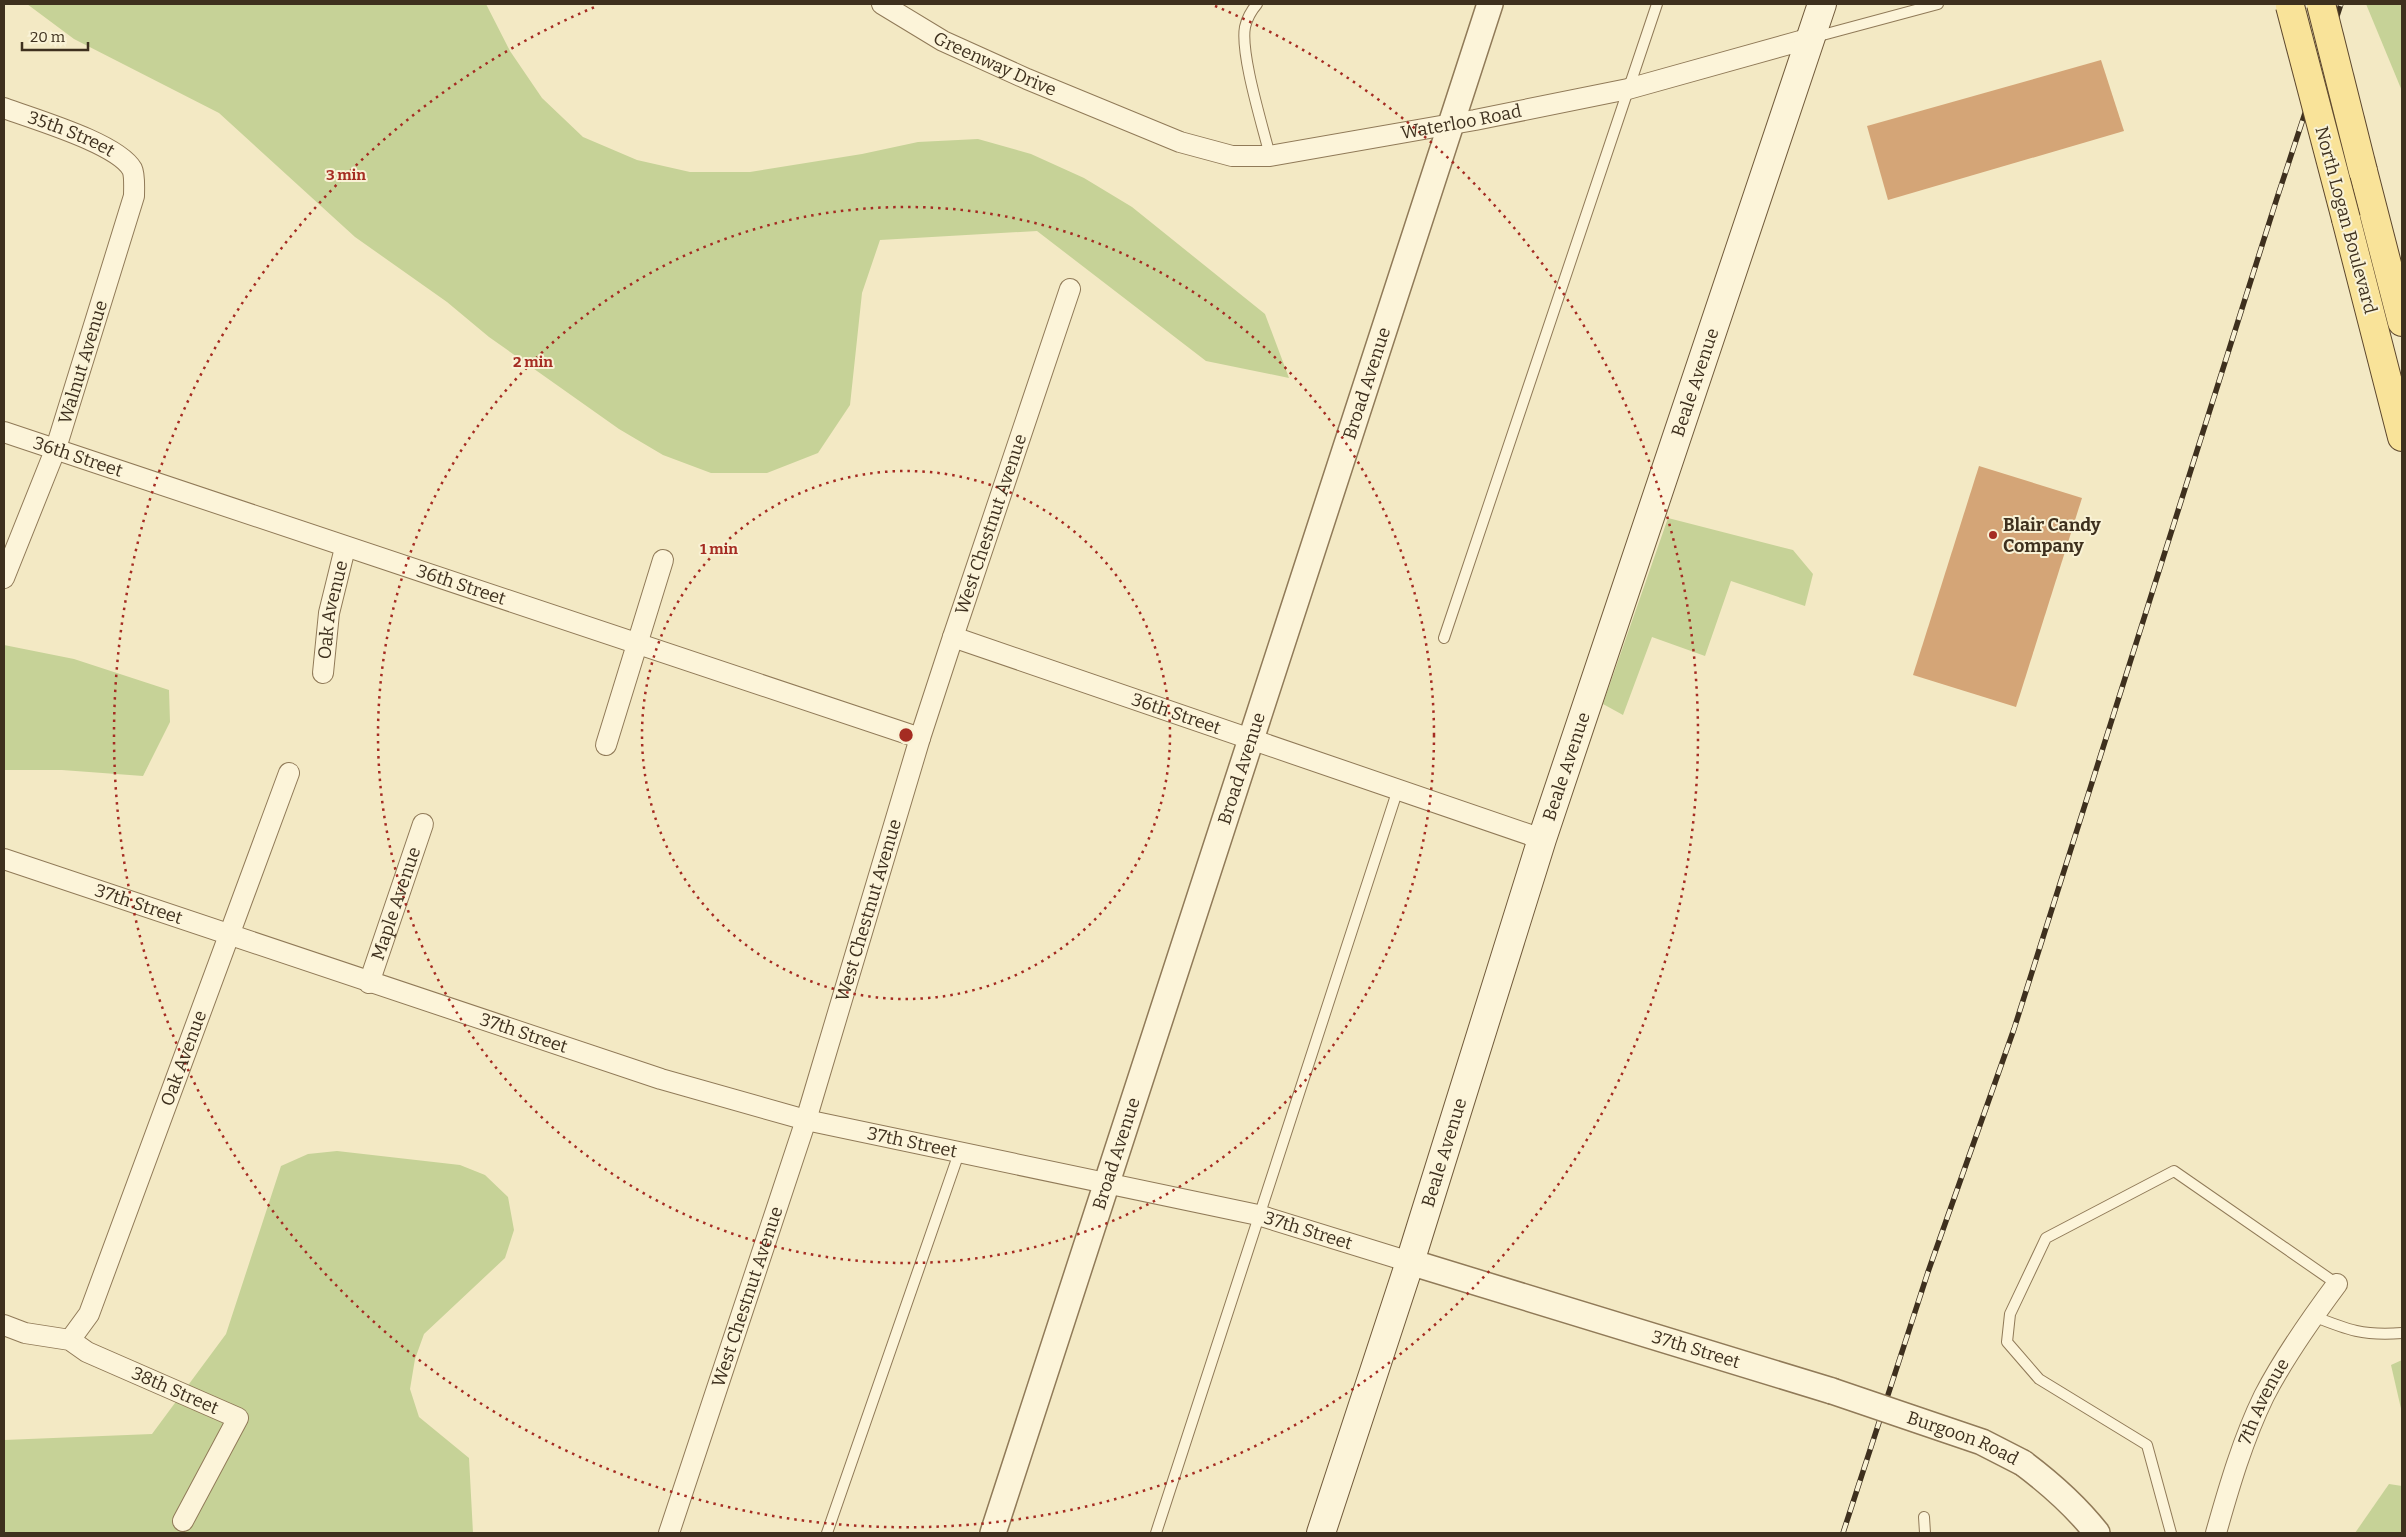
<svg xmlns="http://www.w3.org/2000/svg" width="2406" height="1537" font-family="Bitter,serif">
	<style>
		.green { fill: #c6d297 }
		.building { fill: #d4a577 }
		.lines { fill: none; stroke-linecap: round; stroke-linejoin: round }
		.service-casing { stroke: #907a58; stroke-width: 12 }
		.minor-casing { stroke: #907a58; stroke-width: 22 }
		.tertiary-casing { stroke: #907a58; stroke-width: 28 }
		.secondary-casing { stroke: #725b3b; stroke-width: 30 }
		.primary-casing { stroke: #5d472d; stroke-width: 30 }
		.service { stroke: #fcf4d9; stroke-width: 10 }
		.minor { stroke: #fcf4d9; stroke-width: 20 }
		.tertiary { stroke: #fcf4d9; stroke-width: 25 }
		.secondary { stroke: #fcf4d9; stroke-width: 28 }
		.primary { stroke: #f9e399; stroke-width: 28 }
		.rail-casing { stroke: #3e301e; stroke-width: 5.5 }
		.rail { stroke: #f9f2d5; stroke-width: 4; stroke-dasharray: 11; stroke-linecap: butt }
		.tertiary-bridge-casing { stroke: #907a58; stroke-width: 28; stroke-linecap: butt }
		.primary-bridge-casing { stroke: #5d472d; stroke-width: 30; stroke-linecap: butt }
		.tertiary-bridge { stroke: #fcf4d9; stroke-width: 25 }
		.primary-bridge { stroke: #f9e399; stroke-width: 28 }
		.ring { fill: none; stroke: #a52c22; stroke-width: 2.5; stroke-dasharray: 2.5 5 }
		.poi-dot { fill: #a52c22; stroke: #f9f2d5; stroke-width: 2 }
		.labels { text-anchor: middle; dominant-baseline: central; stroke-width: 4; stroke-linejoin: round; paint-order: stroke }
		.street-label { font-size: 18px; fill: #3e301e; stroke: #f9f2d5 }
		.poi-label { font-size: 18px; font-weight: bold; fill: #3e301e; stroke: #f9f2d5; text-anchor: start }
		.centre { fill: #a52c22; stroke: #f9f2d5; stroke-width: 2.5 }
		.ring-label { font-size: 15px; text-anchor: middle; font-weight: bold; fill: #a52c22; stroke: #f9f2d5; stroke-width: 4; stroke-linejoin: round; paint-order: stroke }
	</style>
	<rect width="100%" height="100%" fill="#f3e9c4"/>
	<g class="green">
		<polygon points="27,4 486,4 510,51 542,98 583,137 637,160 690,172 750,172 862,154 918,142 978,139 1031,154 1084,178 1132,207 1265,314 1289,378 1206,361 1037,231 880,240 862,293 850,405 818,453 767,473 711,473 663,455 619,429 489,337 447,302 355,237 219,113 74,39"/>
		<polygon points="2366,4 2402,4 2402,91"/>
		<polygon points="1668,518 1793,550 1813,574 1805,606 1731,581 1705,656 1652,637 1623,715 1603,704"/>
		<polygon points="4,645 74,659 169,690 170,722 143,776 62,770 4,770"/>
		<polygon points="337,1151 460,1165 485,1175 508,1197 514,1230 505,1258 424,1334 415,1359 410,1389 419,1417 469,1458 473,1533 4,1533 4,1440 152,1434 226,1334 281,1166 308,1154"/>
		<polygon points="2402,1360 2402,1413 2391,1365"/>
		<polygon points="2389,1484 2402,1486 2402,1533 2355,1533"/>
	</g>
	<g class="building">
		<polygon points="2101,60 2124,131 1888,200 1867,126"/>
		<polygon points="1979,466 2082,498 2016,707 1913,675"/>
	</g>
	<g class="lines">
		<g class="service-casing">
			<g id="service">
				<path d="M1257 4C1251 11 1247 18 1245 27 1240 54 1263 127 1270 156"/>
				<polyline points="1815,37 1938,4"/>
				<polyline points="1444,638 1657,4"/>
				<path d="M2313 1316C2348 1330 2363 1336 2402 1333"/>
				<polyline points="1924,1517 1925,1533"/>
				<polyline points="827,1533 959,1153"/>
				<polyline points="1156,1533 1398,789"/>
				<polyline points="2171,1533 2147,1445 2039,1379 2007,1342 2010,1314 2046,1238 2174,1171 2337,1284"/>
			</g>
		</g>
		<g class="minor-casing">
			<g id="minor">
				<path id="s1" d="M882 4 943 41 1027 79 1180 142 1232 156H1270L1475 120 1628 89 1811 38"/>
				<path id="s2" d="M4 108C33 119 117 143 132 169 135 175 134 188 134 196L56 448 4 578"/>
				<path id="s3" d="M4 432 920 738"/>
				<path id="s4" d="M953 637 1542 839"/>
				<path id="s5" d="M323 673 329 613 345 548"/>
				<polyline points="606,745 663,560"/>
				<path id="s6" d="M4 859 661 1079 806 1120 1258 1215 1410 1262"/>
				<path id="s7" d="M369 983 423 824"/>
				<path id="s8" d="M4 1325 25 1333 70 1340 87 1352 238 1418 183 1521"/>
				<path id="s9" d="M70 1340 89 1314 289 773"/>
				<path id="s10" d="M669 1533 806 1120 920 738 953 637 1070 289"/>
				<path id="s11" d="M2216 1533C2229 1487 2243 1439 2264 1396 2284 1357 2311 1319 2337 1284"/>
			</g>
		</g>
		<g class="tertiary-casing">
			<g id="tertiary">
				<path id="s12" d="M1410 1262 1832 1391"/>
				<path d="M2023 1463C2051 1484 2075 1505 2097 1533"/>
				<path id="s13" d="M993 1533 1490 4"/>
			</g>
		</g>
		<g class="secondary-casing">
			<g id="secondary">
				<path id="s14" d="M1321 1533 1410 1262 1542 839 1822 4"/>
			</g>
		</g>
		<g class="primary-casing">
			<g id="primary">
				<polyline points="2363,171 2402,322"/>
				<polyline points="2346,219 2402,437"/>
			</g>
		</g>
		<use href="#service" class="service"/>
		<use href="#minor" class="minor"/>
		<use href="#tertiary" class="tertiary"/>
		<use href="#secondary" class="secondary"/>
		<use href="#primary" class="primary"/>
		<g class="rail-casing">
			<polyline id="rail" points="1843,1533 1928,1272 2014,1029 2277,198 2341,4"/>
		</g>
		<use href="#rail" class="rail"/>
		<g class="tertiary-bridge-casing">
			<g id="tertiary-bridge">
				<path id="s15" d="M1832 1391 1982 1442 2023 1463"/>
			</g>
		</g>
		<g class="primary-bridge-casing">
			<g id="primary-bridge">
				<polyline points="2321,4 2363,171"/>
				<polyline points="2290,6 2346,219"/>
			</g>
		</g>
		<use href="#tertiary-bridge" class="tertiary-bridge"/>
		<use href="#primary-bridge" class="primary-bridge"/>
	</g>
	<g class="ring">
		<circle cx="906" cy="735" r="264"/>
		<circle cx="906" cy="735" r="528"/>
		<path d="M1215 6A792 792 0 1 1 597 6"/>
	</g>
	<circle class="poi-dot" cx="1993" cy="535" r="5"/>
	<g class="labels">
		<g class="street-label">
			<text stroke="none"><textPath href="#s1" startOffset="128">Greenway Drive</textPath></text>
			<text stroke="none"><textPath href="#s1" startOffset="615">Waterloo Road</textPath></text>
			<text stroke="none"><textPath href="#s2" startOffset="72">35th Street</textPath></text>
			<text transform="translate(2346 220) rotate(75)">North Logan Boulevard</text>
			<text transform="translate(83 362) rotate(-73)">Walnut Avenue</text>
			<text stroke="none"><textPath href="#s13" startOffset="1209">Broad Avenue</textPath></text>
			<text stroke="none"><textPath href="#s14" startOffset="1210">Beale Avenue</textPath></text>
			<text stroke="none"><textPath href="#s3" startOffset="78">36th Street</textPath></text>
			<text stroke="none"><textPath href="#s10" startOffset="1059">West Chestnut Avenue</textPath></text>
			<text stroke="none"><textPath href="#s3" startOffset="482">36th Street</textPath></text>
			<text stroke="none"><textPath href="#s5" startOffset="64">Oak Avenue</textPath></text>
			<text stroke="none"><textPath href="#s4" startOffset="236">36th Street</textPath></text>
			<text stroke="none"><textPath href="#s14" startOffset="805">Beale Avenue</textPath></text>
			<text stroke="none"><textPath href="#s13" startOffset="804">Broad Avenue</textPath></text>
			<text stroke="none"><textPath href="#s7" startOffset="84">Maple Avenue</textPath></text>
			<text stroke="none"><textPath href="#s6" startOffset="142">37th Street</textPath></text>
			<text stroke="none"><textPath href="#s10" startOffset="654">West Chestnut Avenue</textPath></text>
			<text stroke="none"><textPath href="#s6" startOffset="548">37th Street</textPath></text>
			<text stroke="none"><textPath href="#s9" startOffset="305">Oak Avenue</textPath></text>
			<text stroke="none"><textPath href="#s6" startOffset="952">37th Street</textPath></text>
			<text stroke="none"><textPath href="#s13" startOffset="399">Broad Avenue</textPath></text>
			<text stroke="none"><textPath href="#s14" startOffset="400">Beale Avenue</textPath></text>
			<text stroke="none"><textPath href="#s6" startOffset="1358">37th Street</textPath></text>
			<text stroke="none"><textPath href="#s10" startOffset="249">West Chestnut Avenue</textPath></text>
			<text stroke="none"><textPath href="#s12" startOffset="299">37th Street</textPath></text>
			<text stroke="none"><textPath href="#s8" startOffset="185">38th Street</textPath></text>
			<text stroke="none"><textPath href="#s11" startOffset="140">7th Avenue</textPath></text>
			<text stroke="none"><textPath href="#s15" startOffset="139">Burgoon Road</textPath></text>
		</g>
		<g class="poi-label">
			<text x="2003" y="525">Blair Candy<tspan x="2003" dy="21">Company</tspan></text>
		</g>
	</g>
	<circle cx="906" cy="735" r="8" class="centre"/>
	<g class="ring-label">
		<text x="346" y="180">3 min</text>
		<text x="533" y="367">2 min</text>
		<text x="719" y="554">1 min</text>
	</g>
	<rect width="2406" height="1537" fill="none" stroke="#3e301e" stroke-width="10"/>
	<path d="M22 42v8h66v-8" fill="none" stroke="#3e301e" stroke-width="2.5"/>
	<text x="30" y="42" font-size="15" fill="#3e301e" stroke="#f9f2d5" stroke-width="4" paint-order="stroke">20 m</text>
</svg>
